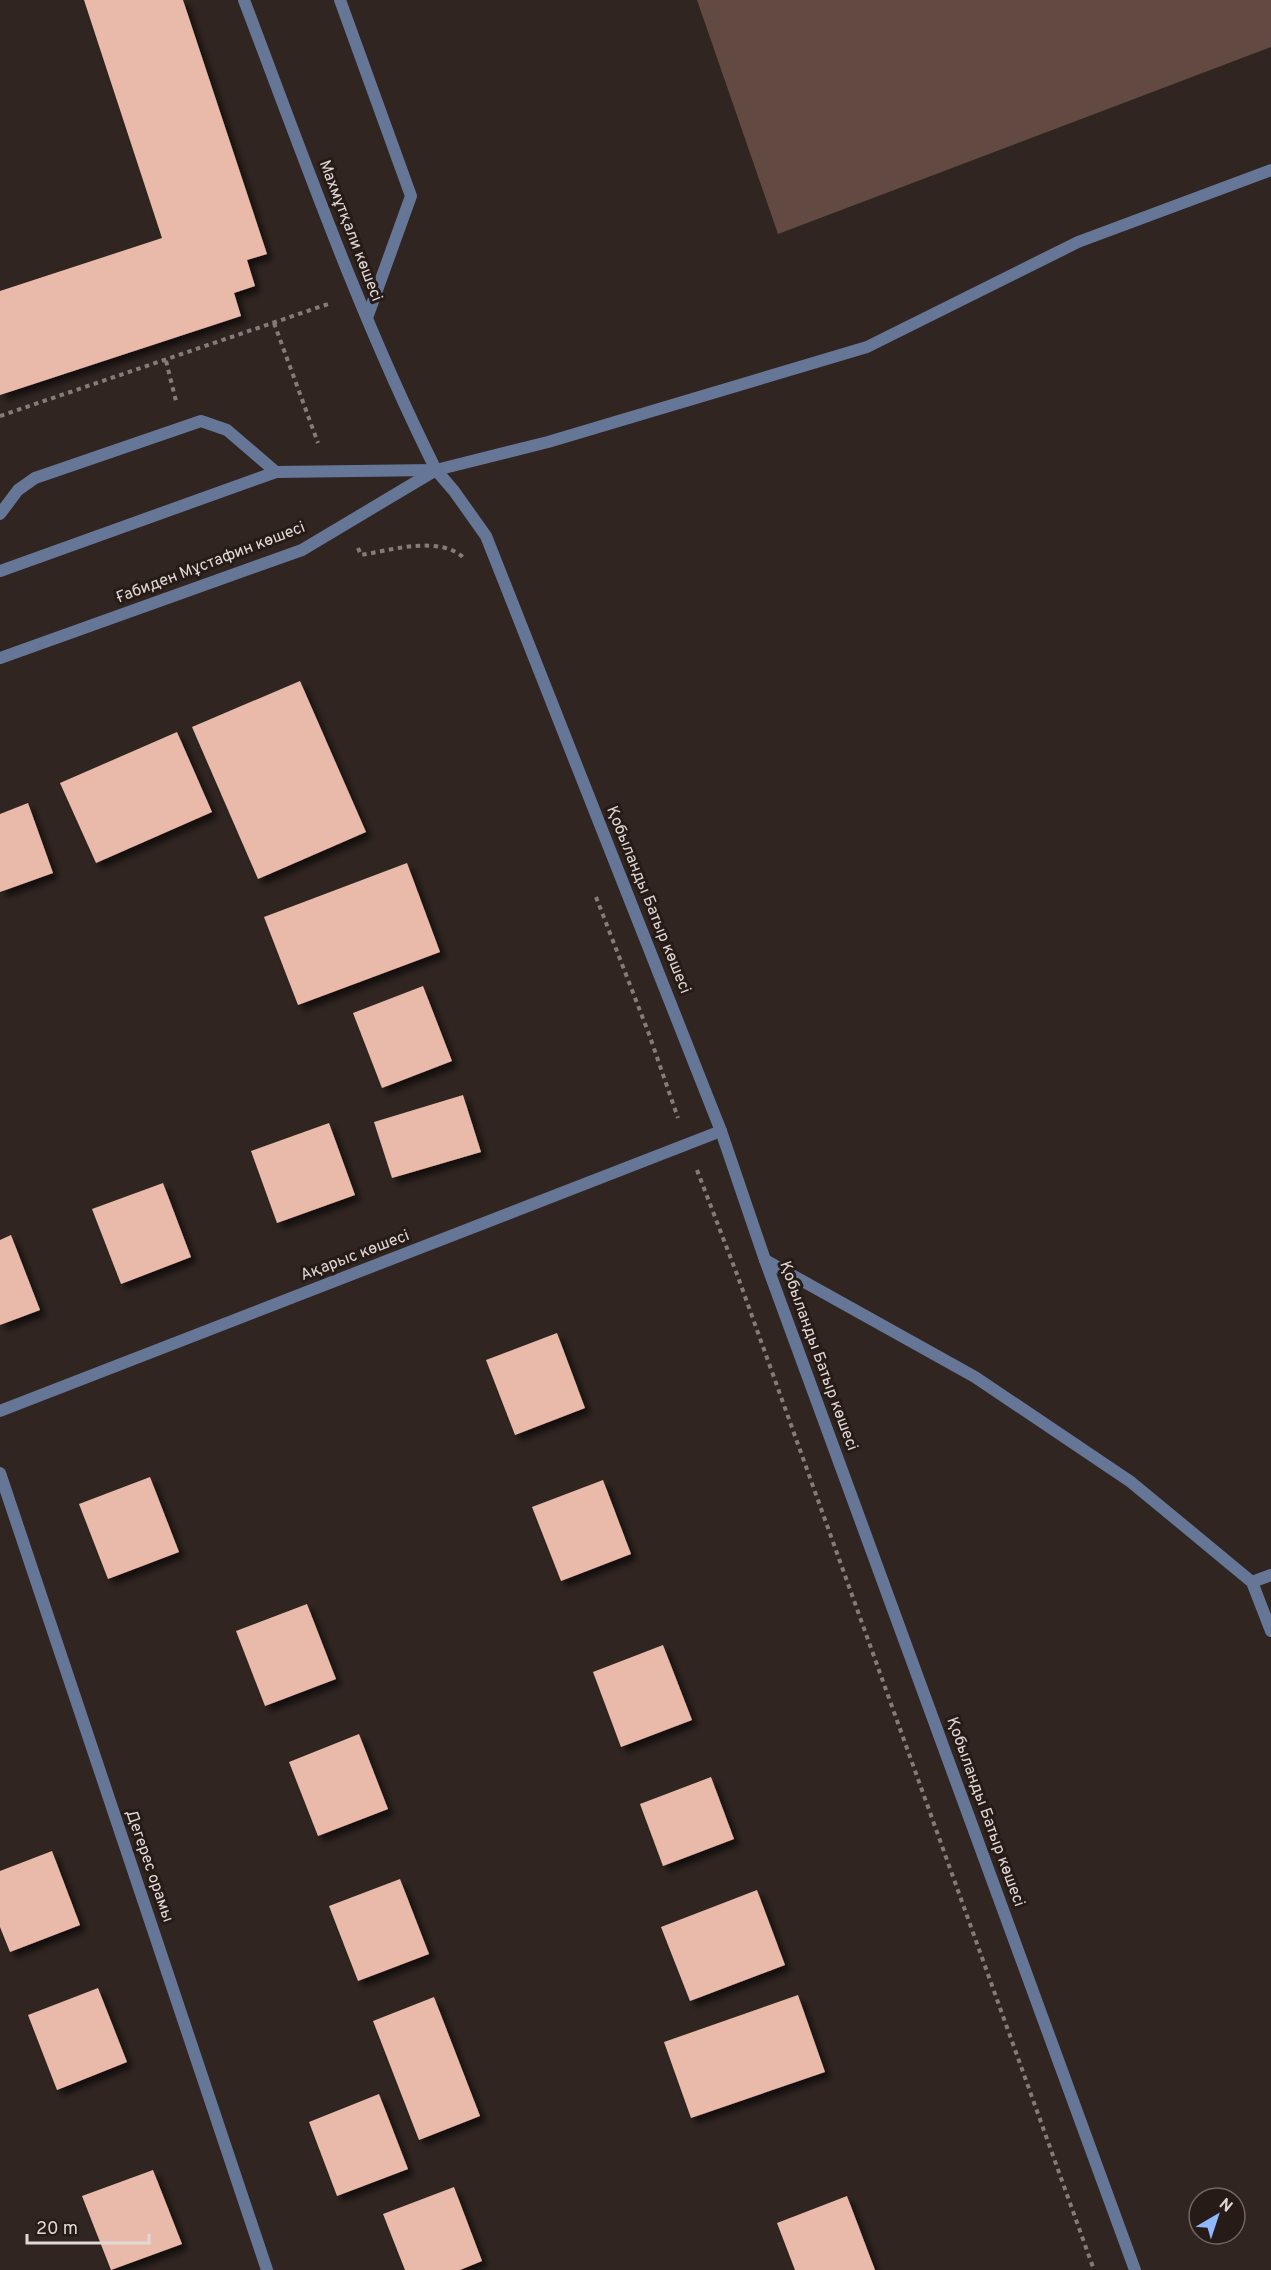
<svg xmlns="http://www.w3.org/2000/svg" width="1271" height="2270" font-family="Overpass,sans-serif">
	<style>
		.green { fill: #624a42 }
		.building { fill: #e9baaa; filter: url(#shadow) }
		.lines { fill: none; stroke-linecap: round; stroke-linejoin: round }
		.path { stroke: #857c79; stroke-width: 4; stroke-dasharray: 4.5 4.5; stroke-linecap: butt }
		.service { stroke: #657696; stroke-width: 12 }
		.minor { stroke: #657696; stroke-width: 12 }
		.tertiary { stroke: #657696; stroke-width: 12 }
		.labels { text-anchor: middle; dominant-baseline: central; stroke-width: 6; stroke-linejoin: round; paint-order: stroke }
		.street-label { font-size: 16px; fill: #e0d8d6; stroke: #261b17 }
	</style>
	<defs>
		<filter id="shadow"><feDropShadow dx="5.5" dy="5.5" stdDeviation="3" flood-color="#0009"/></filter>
	</defs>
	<rect width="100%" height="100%" fill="#302521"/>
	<polygon class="green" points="697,0 1271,0 1271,47 778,234"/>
	<g class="building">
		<polygon points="84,0 183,0 267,254 247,260 255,286 234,293 241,316 0,395 0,291 162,238"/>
		<polygon points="300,681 366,832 258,879 192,727"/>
		<polygon points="177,732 212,812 96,863 60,783"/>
		<polygon points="28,803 53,873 0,892 0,814"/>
		<polygon points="407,863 440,952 298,1005 264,917"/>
		<polygon points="423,986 452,1061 382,1088 353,1013"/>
		<polygon points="463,1095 481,1152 392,1178 374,1122"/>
		<polygon points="329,1123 355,1195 277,1223 251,1151"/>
		<polygon points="163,1183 191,1257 121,1284 92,1209"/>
		<polygon points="11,1235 40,1310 0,1325 0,1240"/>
		<polygon points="557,1333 585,1408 515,1435 486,1360"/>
		<polygon points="150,1477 179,1552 108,1579 79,1504"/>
		<polygon points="603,1480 631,1554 561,1581 532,1507"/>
		<polygon points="307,1604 336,1679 265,1706 236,1631"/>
		<polygon points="663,1645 692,1720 621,1747 593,1672"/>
		<polygon points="359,1734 388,1809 318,1836 289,1762"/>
		<polygon points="711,1777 734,1839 663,1866 640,1804"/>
		<polygon points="52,1851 80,1925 10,1952 0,1927 0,1871"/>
		<polygon points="400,1879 429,1954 358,1981 329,1906"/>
		<polygon points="757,1890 785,1965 690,2001 661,1927"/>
		<polygon points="98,1988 127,2062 57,2090 28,2015"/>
		<polygon points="798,1995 825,2072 691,2118 664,2042"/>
		<polygon points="434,1997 480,2116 419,2140 373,2021"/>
		<polygon points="379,2094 408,2169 337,2196 309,2122"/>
		<polygon points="153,2170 182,2244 111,2270 82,2196"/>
		<polygon points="454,2187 482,2261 460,2270 405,2270 383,2214"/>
		<polygon points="847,2196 875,2270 795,2270 777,2223"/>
	</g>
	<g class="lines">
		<g class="path">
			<polyline points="274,323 318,443"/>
			<polyline points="166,361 176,401"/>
			<polyline points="0,416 331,303"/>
			<path d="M358 548 361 555C392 550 439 535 464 558"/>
			<polyline points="596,897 649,1034 678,1118"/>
			<polyline points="697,1170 738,1277 1094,2270"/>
		</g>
		<g class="service">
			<polyline points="436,470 548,442 867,347 1078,242 1271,170"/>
			<polyline points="0,514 18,490 35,478 201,421 227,430 276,472"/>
			<polyline points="765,1260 975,1377 1131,1482 1252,1582 1271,1631"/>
			<polyline points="1252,1582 1271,1575"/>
		</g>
		<g class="minor">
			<path d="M244 0C304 158 360 318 436 470"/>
			<polyline points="340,0 411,196 367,318"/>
			<polyline points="0,1411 721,1131"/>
			<polyline points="0,1473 267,2270"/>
		</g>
		<g class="tertiary">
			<polyline points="436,470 454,491 486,536 721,1131 765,1260 1135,2270"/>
			<polyline points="0,571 276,472 435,470"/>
			<polyline points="0,658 302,550 436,470"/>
		</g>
	</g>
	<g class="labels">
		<g class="street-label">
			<text transform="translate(350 231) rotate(69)">Махмұтқали көшесі</text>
			<text transform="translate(211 563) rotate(-21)">Ғабиден Мұстафин көшесі</text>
			<text transform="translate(648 900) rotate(68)">Қобыланды Батыр көшесі</text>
			<text transform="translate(355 1256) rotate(-21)">Ақарыс көшесі</text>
			<text transform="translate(818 1356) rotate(70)">Қобыланды Батыр көшесі</text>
			<text transform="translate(985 1812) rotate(70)">Қобыланды Батыр көшесі</text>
			<text transform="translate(149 1866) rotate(71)">Дегерес орамы</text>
		</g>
	</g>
	<g transform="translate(1217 2216) rotate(39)"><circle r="28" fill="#261b17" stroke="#706763" stroke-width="1.5"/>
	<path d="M0-4.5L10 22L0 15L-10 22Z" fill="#91b8fd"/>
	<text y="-9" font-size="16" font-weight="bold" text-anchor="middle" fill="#e0d8d6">N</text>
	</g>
	<path d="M27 2234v9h122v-9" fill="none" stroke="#e0d8d6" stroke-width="3"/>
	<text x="36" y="2234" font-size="18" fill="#e0d8d6" stroke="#261b17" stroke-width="4.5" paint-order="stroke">20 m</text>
</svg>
